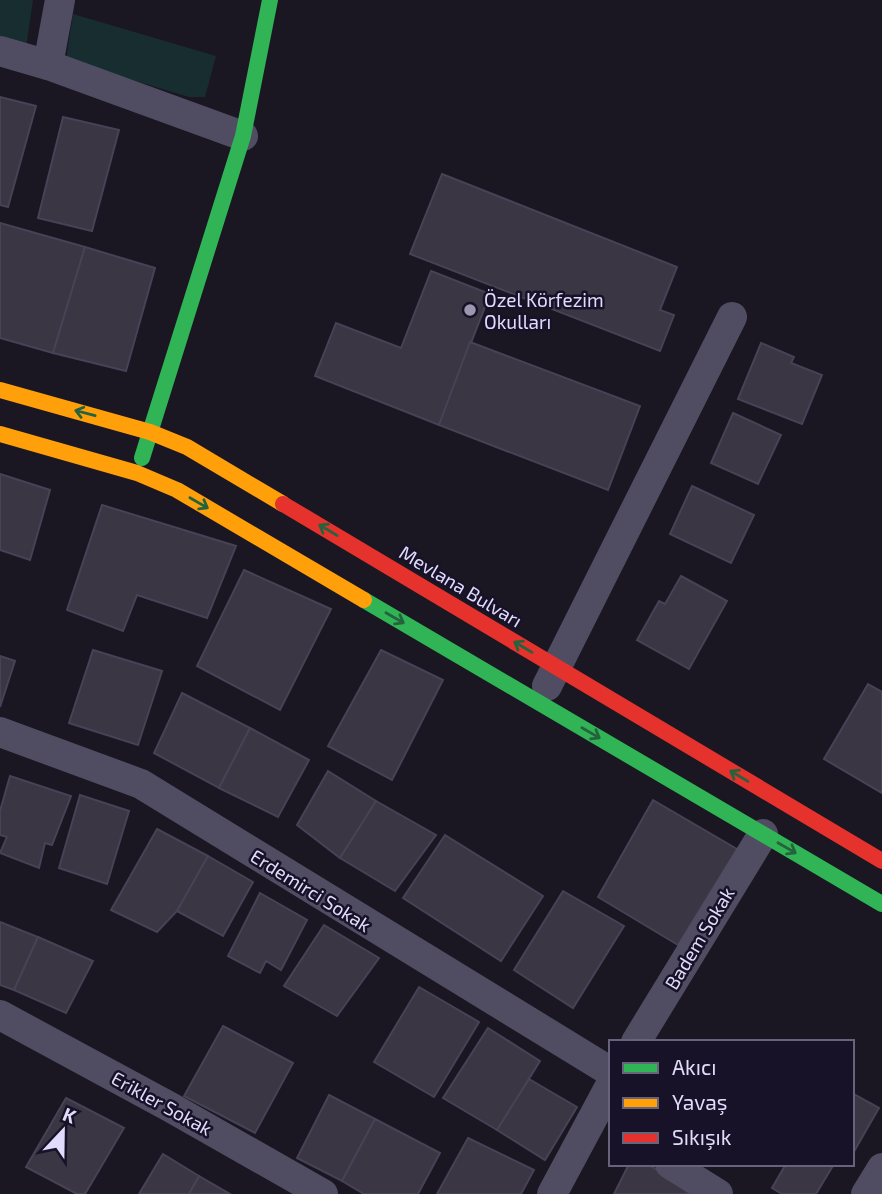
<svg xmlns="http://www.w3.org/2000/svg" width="882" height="1194" font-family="'Exo 2',sans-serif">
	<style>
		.green { fill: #172d30 }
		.building { fill: #3a3644; stroke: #474256; stroke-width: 2 }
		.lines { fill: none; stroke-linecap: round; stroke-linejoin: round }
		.street { stroke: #504d63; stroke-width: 30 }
		.fast { stroke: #30b455; stroke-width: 16 }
		.slow { stroke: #ff9f0a; stroke-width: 16 }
		.jam { stroke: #e5322d; stroke-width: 16 }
		.oneway { stroke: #24633e }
		.poi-dot { fill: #9b97b0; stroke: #171228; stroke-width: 2.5 }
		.labels { text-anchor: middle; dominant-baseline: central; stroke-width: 5; stroke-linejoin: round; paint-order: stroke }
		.poi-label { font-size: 19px; fill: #e1dcfc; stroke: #171228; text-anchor: start }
		.street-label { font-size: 19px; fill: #e1dcfc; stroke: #171228 }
	</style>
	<rect width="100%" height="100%" fill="#1a1723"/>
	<g class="green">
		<polygon points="0,0 33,0 26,48 0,40"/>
		<polygon points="73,14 216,56 205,97 189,97 66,60"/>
	</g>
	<g class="building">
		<polygon points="0,97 36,106 8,207 0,205"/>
		<polygon points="63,117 119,130 92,231 38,218"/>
		<polygon points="442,174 677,267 660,310 674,315 660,351 410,254"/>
		<polygon points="0,223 85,247 53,353 0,338"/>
		<polygon points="85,247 155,268 126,371 53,353"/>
		<polygon points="431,271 490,294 439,425 315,376 336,323 401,348"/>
		<polygon points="470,342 640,406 608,490 439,425"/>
		<polygon points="761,343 794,357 791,363 822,375 802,424 738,399"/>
		<polygon points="733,413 781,435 758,484 711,463"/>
		<polygon points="0,474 50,490 30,560 0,550"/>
		<polygon points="692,486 754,515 731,563 670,534"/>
		<polygon points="102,505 236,546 207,618 137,595 123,631 67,610"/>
		<polygon points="244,570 331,609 280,710 197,666"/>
		<polygon points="681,576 727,601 689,669 637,640 659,601 665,604"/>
		<polygon points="93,650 162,671 138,745 69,723"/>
		<polygon points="381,650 443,680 392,780 328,746"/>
		<polygon points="0,656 15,661 0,707"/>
		<polygon points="868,684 882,692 882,793 824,759"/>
		<polygon points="182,693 250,728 219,788 154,753"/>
		<polygon points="250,728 309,760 278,817 219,788"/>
		<polygon points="328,771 376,801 340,858 297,825"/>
		<polygon points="10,776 71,796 52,845 45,843 39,868 0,853 7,837 0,835 0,811"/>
		<polygon points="80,795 129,811 107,884 59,868"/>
		<polygon points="653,800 737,849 678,945 598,897"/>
		<polygon points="376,801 436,835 395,891 340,858"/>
		<polygon points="157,829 208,856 177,911 157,932 111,910"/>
		<polygon points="445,835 543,896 501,961 403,898"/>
		<polygon points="208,856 253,882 223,936 177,911"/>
		<polygon points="563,891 624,926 573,1008 514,970"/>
		<polygon points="260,893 307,920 281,970 266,961 260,973 228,956"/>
		<polygon points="0,922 38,937 14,990 0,985"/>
		<polygon points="324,925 379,958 337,1016 284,986"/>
		<polygon points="38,937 93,961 66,1013 14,990"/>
		<polygon points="419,987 479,1022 434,1097 374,1062"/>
		<polygon points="223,1026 293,1063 255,1133 184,1096"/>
		<polygon points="488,1028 540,1061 497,1130 443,1098"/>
		<polygon points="529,1079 577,1107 545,1160 497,1130"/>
		<polygon points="852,1093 879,1108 852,1155"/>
		<polygon points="329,1095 375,1119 342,1181 297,1158"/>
		<polygon points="66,1098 124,1128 85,1194 77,1194 26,1167"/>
		<polygon points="375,1119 440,1153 418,1194 364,1194 342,1181"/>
		<polygon points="468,1138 534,1170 521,1194 437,1194"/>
		<polygon points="163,1154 199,1176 189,1194 139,1194"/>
		<polygon points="629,1164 647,1164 698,1194 614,1194"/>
		<polygon points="786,1164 834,1164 816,1194 782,1194 772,1188"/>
		<polygon points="199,1176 230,1194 189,1194"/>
	</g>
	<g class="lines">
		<g class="street">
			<polyline points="0,51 48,65 243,136"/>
			<polyline points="48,65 60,0"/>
			<polyline points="547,686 732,317"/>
			<polyline points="0,732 141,784 611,1072"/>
			<polyline points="0,1015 170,1107 323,1194"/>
			<polyline points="636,1042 763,834"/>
			<polyline points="670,1164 718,1194"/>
			<polyline points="552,1194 611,1084"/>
			<polyline points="866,1194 882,1168"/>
		</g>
		<g class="fast">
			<polyline points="142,458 243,136 270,0"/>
			<polyline points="364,600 882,904"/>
		</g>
		<g class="slow">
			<polyline points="0,390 150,432 187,447 283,504"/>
			<polyline points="0,434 137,473 177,490 364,600"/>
		</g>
		<polyline class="jam" points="283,504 882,861"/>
	</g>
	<defs><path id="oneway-shaft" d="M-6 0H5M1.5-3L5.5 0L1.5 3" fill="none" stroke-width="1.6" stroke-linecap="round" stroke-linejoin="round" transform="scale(1.75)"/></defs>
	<g class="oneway">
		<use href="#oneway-shaft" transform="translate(85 413) rotate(-165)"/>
		<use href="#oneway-shaft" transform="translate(199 503) rotate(30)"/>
		<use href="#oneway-shaft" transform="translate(328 530) rotate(-149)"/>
		<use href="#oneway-shaft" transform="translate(395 618) rotate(30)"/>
		<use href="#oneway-shaft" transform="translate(523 647) rotate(-149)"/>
		<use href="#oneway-shaft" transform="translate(591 733) rotate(30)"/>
		<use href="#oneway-shaft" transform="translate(739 776) rotate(-149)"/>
		<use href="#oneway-shaft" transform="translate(787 848) rotate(30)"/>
	</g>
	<circle class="poi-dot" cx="470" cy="310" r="7"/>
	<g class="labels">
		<g class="poi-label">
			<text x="484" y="299">Özel Körfezim<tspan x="484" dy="22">Okulları</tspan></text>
		</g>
		<g class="street-label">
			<text transform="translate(461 586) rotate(31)">Mevlana Bulvarı</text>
			<text transform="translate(311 890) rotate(32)">Erdemirci Sokak</text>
			<text transform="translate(699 938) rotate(-59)">Badem Sokak</text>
			<text transform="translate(162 1103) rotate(29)">Erikler Sokak</text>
		</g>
	</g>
	<rect x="609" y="1040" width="245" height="126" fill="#171228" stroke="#68637d" stroke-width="2"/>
	<rect x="623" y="1063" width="35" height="10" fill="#30b455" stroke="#68637d" stroke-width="2"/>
	<text x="672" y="1075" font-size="21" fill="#e1dcfc">Akıcı</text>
	<rect x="623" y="1098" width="35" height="10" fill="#ff9f0a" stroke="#68637d" stroke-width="2"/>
	<text x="672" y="1110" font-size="21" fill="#e1dcfc">Yavaş</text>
	<rect x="623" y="1133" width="35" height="10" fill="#e5322d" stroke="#68637d" stroke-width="2"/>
	<text x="672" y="1145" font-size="21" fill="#e1dcfc">Sıkışık</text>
	<g transform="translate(63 1131) rotate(22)" stroke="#171228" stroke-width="5" paint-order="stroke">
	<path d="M0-5L12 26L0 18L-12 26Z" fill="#e1dcfc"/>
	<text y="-10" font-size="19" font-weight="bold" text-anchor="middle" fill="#e1dcfc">K</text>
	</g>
</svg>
